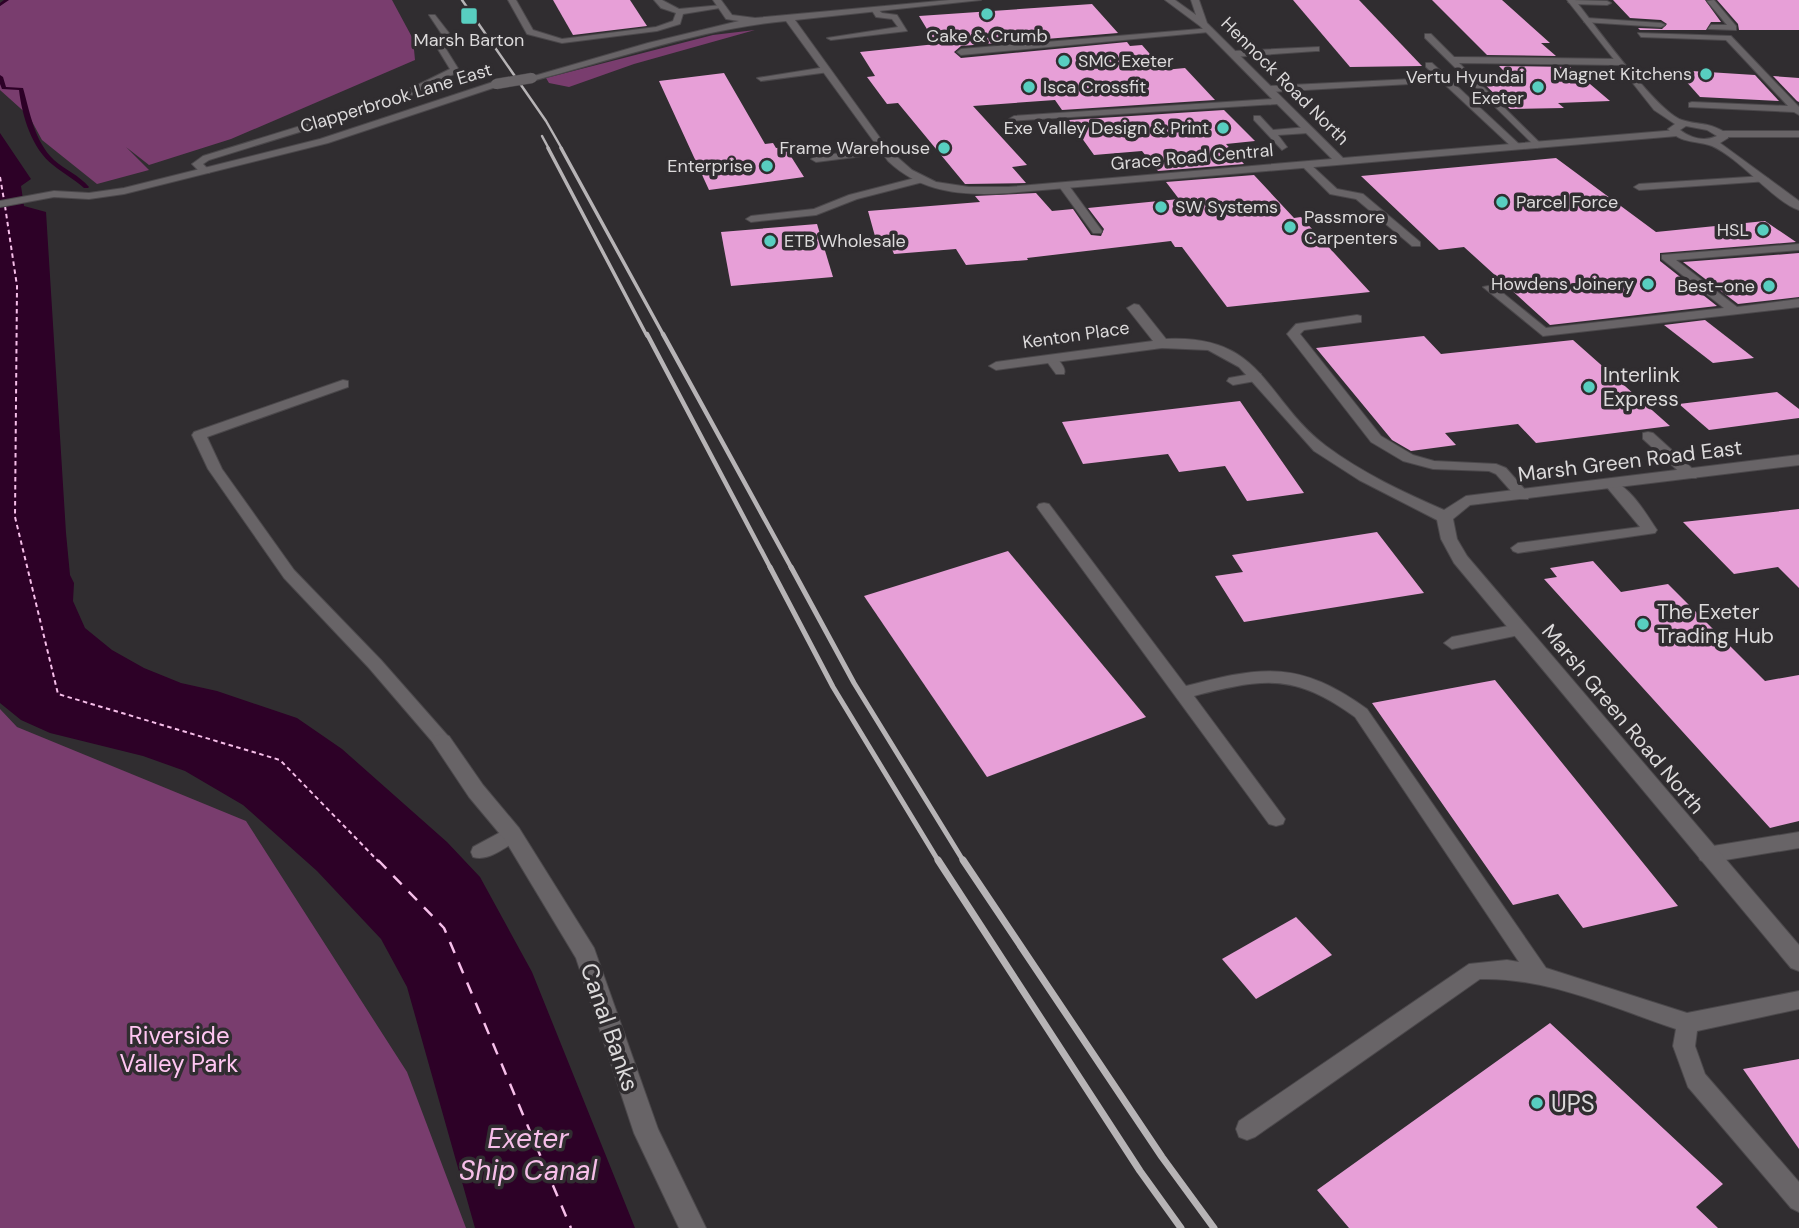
<svg xmlns="http://www.w3.org/2000/svg" width="1799" height="1228" font-family="'DM Sans',sans-serif">
	<style>
		.green { fill: #793d6e }
		.water { fill: #2d0127 }
		.lines { fill: none; stroke-linecap: round; stroke-linejoin: round }
		.stream { fill: #2d0127; fill-rule: evenodd }
		.ferry-far1 { stroke: #f6bee9; stroke-width: 2; stroke-dasharray: 4.5 3.5; stroke-linecap: butt }
		.ferry { stroke: #f6bee9; stroke-width: 2.5; stroke-dasharray: 12 10; stroke-linecap: butt }
		.building { fill: #e79fd7 }
		.lane-casing { stroke: #4b484b; stroke-width: 2 }
		.street-casing { stroke: #4b484b; stroke-width: 2 }
		.secondary-casing { stroke: #4b484b; stroke-width: 2 }
		.lane { fill: #686467; fill-rule: evenodd }
		.street { fill: #686467; fill-rule: evenodd }
		.secondary { fill: #686467; fill-rule: evenodd }
		.rail-far4 { stroke: #b7b4b6; stroke-width: 2.5 }
		.rail-far3 { stroke: #b7b4b6; stroke-width: 3.5 }
		.rail-far2 { stroke: #b7b4b6; stroke-width: 4.5 }
		.rail-far1 { stroke: #b7b4b6; stroke-width: 5 }
		.rail { stroke: #b7b4b6; stroke-width: 7 }
		.street-bridge-casing { stroke: #4b484b; stroke-width: 11; stroke-linecap: butt }
		.street-bridge { stroke: #686467; stroke-width: 10 }
		.poi-dot { fill: #58cec0; stroke: #302d30; stroke-width: 2.5 }
		.labels { text-anchor: middle; dominant-baseline: central; stroke-width: 7; stroke-linejoin: round; paint-order: stroke }
		.far-poi-label { font-size: 18px; fill: #dcdadb; stroke: #302d30; text-anchor: end }
		.far-street-label { font-size: 18px; fill: #dcdadb; stroke: #302d30 }
		.poi-label { font-size: 21px; fill: #dcdadb; stroke: #302d30; text-anchor: start }
		.street-label { font-size: 21px; fill: #dcdadb; stroke: #302d30 }
		.near-street-label { font-size: 24px; fill: #dcdadb; stroke: #302d30 }
		.near-park-label { font-size: 24px; fill: #ffc6f2; stroke: #302d30 }
		.near-poi-label { font-size: 24px; fill: #dcdadb; stroke: #302d30; text-anchor: start }
		.near-water-label { font-size: 28px; font-style: italic; fill: #f6bee9; stroke: #302d30 }
	</style>
	<rect width="100%" height="100%" fill="#302d30"/>
	<g class="green">
		<polygon points="8,0 392,0 413,39 415,60 231,139 149,165 126,147 149,170 97,184 42,140 29,116 0,90 0,6"/>
		<polygon points="755,30 634,64 569,87 549,83 546,78 713,35"/>
		<polygon points="0,709 17,727 246,821 407,1072 466,1228 0,1228"/>
	</g>
	<polygon class="water" points="0,133 31,179 21,186 24,206 46,212 66,533 70,575 74,583 73,601 85,628 112,650 144,668 181,683 217,691 297,718 342,749 447,842 480,877 532,972 635,1228 475,1228 407,987 381,939 317,871 243,805 185,771 143,756 50,733 21,720 0,703"/>
	<g class="lines">
		<g class="stream">
			<polygon points="4,0 9,0 0,6 0,3"/>
			<path d="M0 75 3 77 6 87 23 88C30 112 34 141 54 160 65 170 79 175 89 187L88 188H84C74 179 63 173 53 165 32 149 22 116 19 90L2 89 0 84Z"/>
		</g>
		<g class="ferry-far1">
			<polyline points="0,177 4,200"/>
			<polyline points="5,206 17,286 15,517 58,694 280,760 379,862"/>
		</g>
		<polyline class="ferry" points="378,860 444,928 571,1228"/>
	</g>
	<g class="building">
		<polygon points="553,0 630,0 647,26 573,35"/>
		<polygon points="1293,0 1359,0 1422,66 1350,67"/>
		<polygon points="1432,0 1502,0 1550,43 1541,43 1556,56 1487,55"/>
		<polygon points="1613,0 1705,0 1721,22 1711,22 1706,30 1640,30 1638,28 1662,29 1667,24 1661,20 1630,18"/>
		<polygon points="1717,0 1799,0 1799,30 1739,30 1738,24"/>
		<polygon points="1092,4 1118,33 961,46 954,52 961,58 1127,42 1130,46 1142,45 1164,70 1185,68 1215,100 1062,110 1055,100 973,106 1027,165 1012,167 1026,183 965,184 898,103 887,104 867,77 875,76 860,52 936,44 919,16"/>
		<polygon points="1499,66 1570,67 1610,101 1558,103 1564,108 1510,109 1473,73 1505,72"/>
		<polygon points="1676,70 1755,75 1779,101 1700,97"/>
		<polygon points="724,73 765,144 773,143 776,148 785,147 804,177 709,190 659,81"/>
		<polygon points="1773,76 1799,78 1799,102 1797,101"/>
		<polygon points="1224,110 1255,141 1226,144 1244,164 1158,171 1142,151 1094,155 1069,120"/>
		<polygon points="1556,158 1656,232 1765,221 1796,242 1660,253 1660,261 1717,306 1550,325 1464,247 1439,250 1361,176"/>
		<polygon points="1254,175 1294,218 1301,217 1370,292 1227,307 1182,247 1175,247 1171,241 1027,258 1028,260 966,265 956,249 894,254 891,247 878,247 868,211 980,202 975,196 1036,193 1052,211 1073,209 1091,235 1101,236 1104,229 1088,208 1179,199 1166,182"/>
		<polygon points="817,224 833,277 731,286 721,232"/>
		<polygon points="1799,253 1799,297 1738,304 1683,262"/>
		<polygon points="1705,320 1754,358 1713,363 1664,325"/>
		<polygon points="1424,336 1441,354 1573,340 1670,426 1536,443 1518,424 1445,433 1456,445 1411,451 1392,440 1316,348"/>
		<polygon points="1777,392 1799,409 1799,418 1709,430 1679,404"/>
		<polygon points="1240,401 1304,493 1247,501 1225,466 1179,472 1168,454 1083,464 1062,422"/>
		<polygon points="1799,509 1799,588 1778,567 1734,574 1683,522"/>
		<polygon points="1377,532 1424,593 1244,622 1215,576 1243,572 1232,555"/>
		<polygon points="1008,551 1146,717 987,777 864,596"/>
		<polygon points="1593,561 1621,592 1668,584 1765,681 1799,675 1799,821 1770,828 1544,579 1557,577 1550,568"/>
		<polygon points="1495,680 1678,906 1583,928 1558,894 1513,905 1372,703"/>
		<polygon points="1296,917 1332,955 1256,999 1222,959"/>
		<polygon points="1550,1023 1723,1184 1696,1207 1718,1228 1349,1228 1317,1190"/>
		<polygon points="1799,1059 1799,1149 1743,1069"/>
	</g>
	<g class="lines">
		<g class="lane-casing">
			<g id="lane">
				<polygon points="508,0 516,0 533,30 562,39 656,27 673,21 676,13 661,8 654,0 662,0 679,9 722,5 726,7 683,14 680,24 657,31 562,43 527,34"/>
				<polygon points="1571,0 1607,1 1611,3 1607,5 1572,4 1568,2"/>
				<polygon points="1714,0 1736,26 1736,30 1708,29 1711,25 1727,25 1707,1"/>
				<polygon points="875,7 882,13 897,15 907,31 831,40 827,38 898,27 892,19 876,17 871,9"/>
				<polygon points="429,15 435,15 449,33 444,46 459,70 458,72 397,102 209,160 203,164 210,171 209,173 201,173 192,164 203,156 391,98 450,69 436,46 441,33"/>
				<polygon points="1587,18 1661,23 1665,25 1661,27 1584,22"/>
				<polygon points="1212,28 1209,32 961,55 957,52 961,49"/>
				<polygon points="1638,33 1731,36 1799,107 1799,115 1794,112 1689,107 1689,103 1692,102 1788,106 1726,40 1641,37"/>
				<polygon points="1425,34 1431,34 1454,57 1619,59 1623,62 1619,65 1459,63 1540,143 1542,145 1537,148 1425,38"/>
				<polygon points="1319,47 1319,51 1316,51 1234,57 1230,54 1234,51"/>
				<polygon points="1426,63 1432,63 1520,145 1520,149 1514,149 1426,67"/>
				<polygon points="826,67 829,68 829,72 761,81 757,78"/>
				<polygon points="1413,79 1414,81 1410,84 1268,92 1264,89 1268,86"/>
				<polygon points="1254,116 1260,116 1273,130 1308,127 1313,130 1308,133 1278,135 1287,147 1282,150 1254,120"/>
				<polygon points="884,148 889,151 887,153 816,162 811,159 816,156"/>
				<polygon points="1303,163 1309,163 1337,189 1363,194 1420,242 1420,246 1412,246 1356,199 1330,194 1303,167"/>
				<polygon points="1764,176 1769,179 1768,181 1639,190 1634,187 1639,184"/>
				<polygon points="919,177 924,180 923,182 857,199 816,215 751,222 746,219 751,216 814,209 849,195"/>
				<polygon points="1059,183 1067,183 1102,231 1101,233 1093,233 1058,185"/>
				<polygon points="1799,244 1799,250 1676,260 1737,307 1799,299 1799,307 1543,336 1483,287 1493,285 1546,328 1724,308 1662,259 1662,255"/>
				<polygon points="1357,315 1361,316 1361,322 1304,330 1300,334 1381,436 1413,455 1434,461 1496,464 1506,468 1528,493 1530,496 1528,499 1518,499 1496,474 1489,471 1433,469 1403,461 1371,442 1287,334 1296,324"/>
				<path d="M1051 355C1057 357 1067 368 1064 374H1056L1045 359Z"/>
				<polygon points="1257,373 1261,374 1261,380 1233,385 1227,381 1229,378"/>
				<polygon points="343,380 348,381 348,387 207,437 222,469 294,570 381,660 448,736 451,741 448,746 436,746 369,668 284,578 208,469 192,435 194,432"/>
				<polygon points="1648,432 1653,433 1696,472 1698,475 1696,478 1686,478 1643,439 1643,433"/>
				<path d="M1612 481C1631 487 1646 514 1657 530L1655 533 1518 553 1513 551 1511 548 1518 543 1640 527 1605 485Z"/>
				<path d="M1044 503 1049 504 1186 686C1263 666 1299 660 1367 709L1546 968 1687 1013 1799 991V1009L1697 1031 1695 1046 1705 1074 1799 1182V1212L1791 1208 1688 1087 1673 1046 1676 1029C1613 1008 1547 977 1480 979L1255 1137 1247 1140 1239 1137 1236 1129 1239 1121 1469 964 1507 960 1519 962 1355 717C1294 673 1264 678 1194 696L1285 819 1283 824 1276 826 1269 824 1039 510 1037 507 1039 504Z"/>
				<polygon points="1518,624 1526,630 1524,634 1452,649 1444,643 1452,637"/>
				<path d="M512 826 519 829 521 834 519 839C506 847 488 862 473 857L471 852 473 847Z"/>
				<polygon points="1799,832 1799,848 1707,863 1700,860 1698,855 1700,850 1707,847"/>
			</g>
		</g>
		<g class="street-casing">
			<g id="street">
				<path d="M713 0H721L732 15 755 18 950 0H981L795 20 888 149 912 170 936 182 969 187H1008L1332 159 1277 104 1010 121 1009 119 1014 116 1272 99 1200 26 1165 0H1175L1196 15 1191 0H1199L1207 23 1343 158 1677 130 1682 133 1677 136 1008 193C963 196 922 193 888 161L786 21C701 29 616 59 532 81L527 78 648 43 739 21 726 19Z"/>
				<polygon points="496,81 501,84 499,86 328,143 124,194 89,199 54,197 0,207 0,201 54,191 89,193 124,188 320,139"/>
				<polygon points="1799,131 1799,137 1723,137 1718,134 1723,131"/>
				<path d="M1134 304 1139 305 1166 339C1264 334 1264 399 1326 446 1362 473 1403 492 1444 510L1466 496 1799 455V465L1470 505 1453 519 1457 539 1467 556 1799 945V971L1791 968 1454 563 1441 539 1437 520 1359 480 1314 451 1239 367 1208 350 1162 348 996 370 989 366 996 362 1153 341 1127 308Z"/>
				<polygon points="442,734 449,736 483,785 519,828 594,948 658,1129 706,1228 679,1228 634,1133 576,958 505,840 469,797 435,746 432,741 435,736"/>
			</g>
		</g>
		<g class="secondary-casing">
			<path id="secondary" d="M1567 0H1575C1595 25 1657 112 1682 120 1701 126 1708 121 1728 134V138L1720 143 1799 201V210C1773 201 1741 159 1712 146 1696 140 1681 144 1668 129L1675 124 1654 110ZM1686 126 1707 130 1717 136C1704 142 1691 138 1680 130Z"/>
		</g>
		<use href="#lane" class="lane"/>
		<use href="#street" class="street"/>
		<use href="#secondary" class="secondary"/>
		<g class="rail-far4">
			<polyline points="462,0 546,121 562,149"/>
			<polyline points="542,136 549,149"/>
		</g>
		<g class="rail-far3">
			<polyline points="548,148 647,336"/>
			<polyline points="561,148 664,336"/>
		</g>
		<g class="rail-far2">
			<polyline points="647,334 771,569"/>
			<polyline points="663,334 792,569"/>
		</g>
		<g class="rail-far1">
			<polyline points="770,567 833,687 939,862"/>
			<polyline points="791,567 854,683 964,862"/>
		</g>
		<g class="rail">
			<polyline points="938,860 1140,1171 1181,1228"/>
			<polyline points="963,860 1162,1157 1214,1228"/>
		</g>
		<g class="street-bridge-casing">
			<polyline id="street-bridge" points="496,84 532,78"/>
		</g>
		<use href="#street-bridge" class="street-bridge"/>
	</g>
	<g class="poi-dot">
		<circle cx="987" cy="14" r="7"/>
		<rect x="460" y="7" width="18" height="18" rx="3.5"/>
		<circle cx="1064" cy="61" r="7"/>
		<circle cx="1706" cy="74" r="7"/>
		<circle cx="1029" cy="87" r="7"/>
		<circle cx="1538" cy="87" r="7"/>
		<circle cx="1223" cy="128" r="7"/>
		<circle cx="944" cy="148" r="7"/>
		<circle cx="767" cy="166" r="7"/>
		<circle cx="1502" cy="202" r="7"/>
		<circle cx="1161" cy="207" r="7"/>
		<circle cx="1290" cy="227" r="7"/>
		<circle cx="1763" cy="230" r="7"/>
		<circle cx="770" cy="241" r="7"/>
		<circle cx="1648" cy="284" r="7"/>
		<circle cx="1769" cy="286" r="7"/>
		<circle cx="1589" cy="387" r="7"/>
		<circle cx="1643" cy="624" r="7"/>
		<circle cx="1537" cy="1103" r="7"/>
	</g>
	<g class="labels">
		<g class="far-poi-label">
			<text x="987" y="36" text-anchor="middle">Cake &amp; Crumb</text>
			<text x="469" y="40" text-anchor="middle">Marsh Barton</text>
			<text x="1078" y="61" text-anchor="start">SMC Exeter</text>
			<text x="1692" y="74">Magnet Kitchens</text>
			<text x="1524" y="77">Vertu Hyundai<tspan x="1524" dy="21">Exeter</tspan></text>
			<text x="1043" y="87" text-anchor="start">Isca Crossfit</text>
			<text x="1209" y="128">Exe Valley Design &amp; Print</text>
			<text x="930" y="148">Frame Warehouse</text>
			<text x="753" y="166">Enterprise</text>
			<text x="1516" y="202" text-anchor="start">Parcel Force</text>
			<text x="1175" y="207" text-anchor="start">SW Systems</text>
			<text x="1304" y="217" text-anchor="start">Passmore<tspan x="1304" dy="21">Carpenters</tspan></text>
			<text x="1749" y="230">HSL</text>
			<text x="784" y="241" text-anchor="start">ETB Wholesale</text>
			<text x="1634" y="284">Howdens Joinery</text>
			<text x="1755" y="286">Best-one</text>
		</g>
		<g class="far-street-label">
			<text transform="translate(1285 81) rotate(45)">Hennock Road North</text>
			<text transform="translate(396 98) rotate(-17)">Clapperbrook Lane East</text>
			<text transform="translate(1192 157) rotate(-5)">Grace Road Central</text>
			<text transform="translate(1076 335) rotate(-8)">Kenton Place</text>
		</g>
		<g class="poi-label">
			<text x="1603" y="375">Interlink<tspan x="1603" dy="24">Express</tspan></text>
			<text x="1657" y="612">The Exeter<tspan x="1657" dy="24">Trading Hub</tspan></text>
		</g>
		<g class="street-label">
			<text transform="translate(1630 461) rotate(-7)">Marsh Green Road East</text>
			<text transform="translate(1623 719) rotate(50)">Marsh Green Road North</text>
		</g>
		<g class="near-street-label">
			<text transform="translate(610 1027) rotate(71)">Canal Banks</text>
		</g>
		<g class="near-park-label">
			<text x="179" y="1035">Riverside<tspan x="179" dy="28">Valley Park</tspan></text>
		</g>
		<g class="near-poi-label">
			<text x="1551" y="1103">UPS</text>
		</g>
		<g class="near-water-label">
			<text x="528" y="1138">Exeter<tspan x="528" dy="32">Ship Canal</tspan></text>
		</g>
	</g>
</svg>
